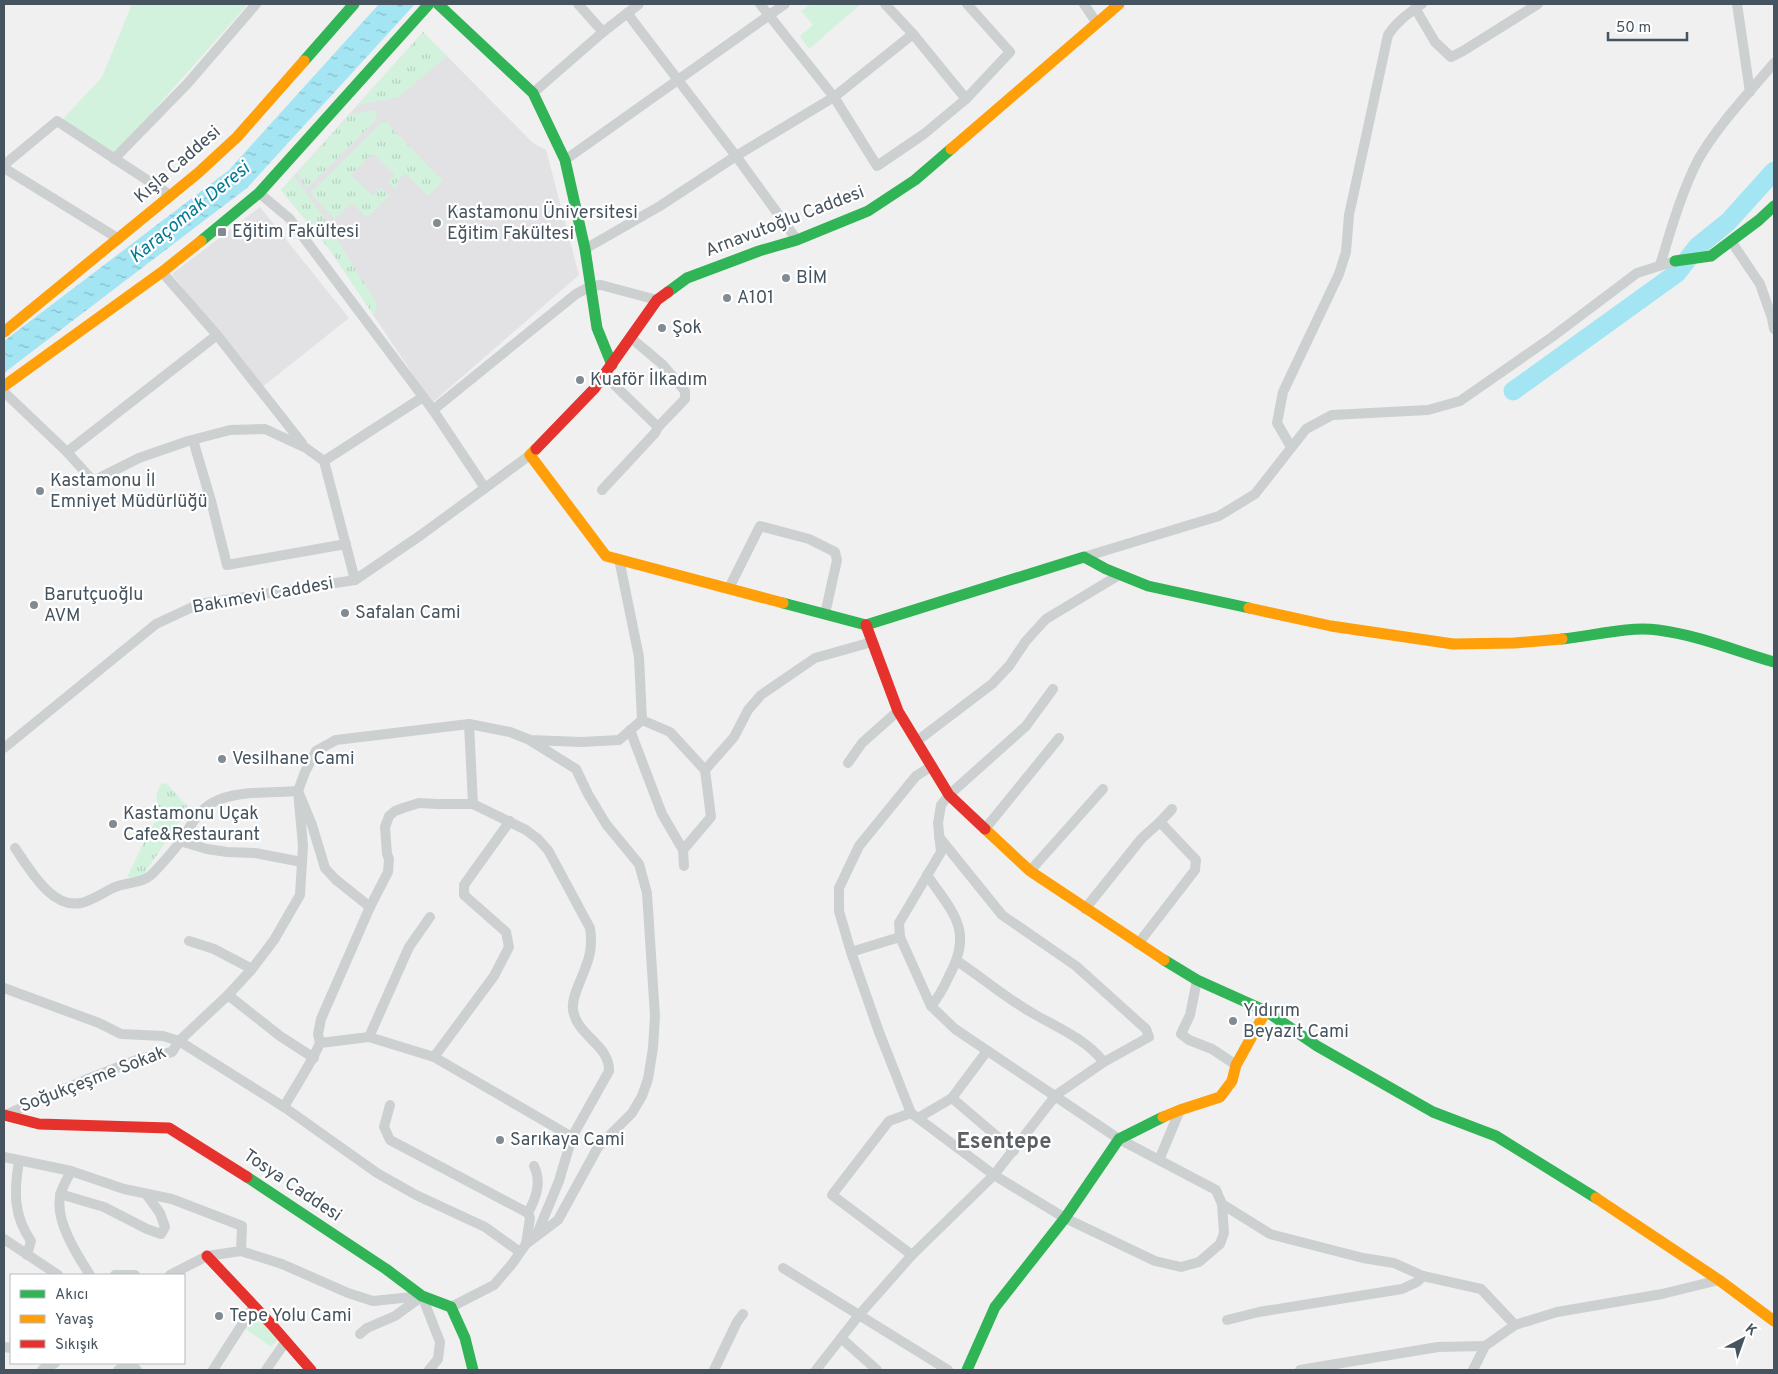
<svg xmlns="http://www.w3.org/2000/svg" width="1778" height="1374" font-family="Overpass,sans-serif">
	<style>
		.education { fill: #e2e1e3 }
		.grass { fill: url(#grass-tufts) }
		.green { fill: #d3f2de }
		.water { fill: url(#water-ripples) }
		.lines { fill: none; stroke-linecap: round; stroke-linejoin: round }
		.river { stroke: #a4e5f4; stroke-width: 19 }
		.street { stroke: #ccd0d1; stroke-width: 10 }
		.fast { stroke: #30b455; stroke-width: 11 }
		.slow { stroke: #ff9f0a; stroke-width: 11 }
		.jam { stroke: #e5322d; stroke-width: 11 }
		.poi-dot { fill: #828b92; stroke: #fff; stroke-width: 2 }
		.labels { text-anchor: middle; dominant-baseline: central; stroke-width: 4.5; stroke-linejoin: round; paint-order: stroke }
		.street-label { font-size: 18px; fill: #46545f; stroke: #fff }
		.poi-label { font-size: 18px; fill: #46545f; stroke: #fff; text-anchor: start }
		.water-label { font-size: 19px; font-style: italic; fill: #037b97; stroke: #fff }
		.district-label { font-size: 22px; font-weight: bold; fill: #5b6065; stroke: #fff }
	</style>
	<defs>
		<pattern id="grass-tufts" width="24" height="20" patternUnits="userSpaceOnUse" patternTransform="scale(1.25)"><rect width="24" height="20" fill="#d3f2de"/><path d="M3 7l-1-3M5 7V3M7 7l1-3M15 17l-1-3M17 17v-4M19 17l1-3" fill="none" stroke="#b6d1c1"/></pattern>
		<pattern id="water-ripples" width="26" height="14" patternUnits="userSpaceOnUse" patternTransform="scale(1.25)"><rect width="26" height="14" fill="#a4e5f4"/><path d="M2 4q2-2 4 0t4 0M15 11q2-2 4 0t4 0" fill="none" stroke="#87bcc9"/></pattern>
	</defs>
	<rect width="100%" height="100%" fill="#f1f0f0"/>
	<g class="education">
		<polygon points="423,32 533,143 546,150 579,275 432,403 330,250 281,190"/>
		<polygon points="260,207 349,318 261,388 172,274"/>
	</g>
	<g class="grass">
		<polygon points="423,32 447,56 399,97 358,105"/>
		<polygon points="374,110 378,118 306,189 298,172 349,115"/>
		<polygon points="384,120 443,181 428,196 405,173 396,183 398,186 395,190 388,182 395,175 373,153 351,175 373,196 381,188 389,196 367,218 352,203 335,219 310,193"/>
		<polygon points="294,176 322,215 377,304 374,316 330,250 281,190"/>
		<path d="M166 783 189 808 169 837 153 825 160 813C156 801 155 794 161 784Z"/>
		<polygon points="146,838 161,849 141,878 127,877"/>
	</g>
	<g class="green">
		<polygon points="132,4 248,4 115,154 63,119 102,77"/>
		<polygon points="811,4 861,4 809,49 800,36 813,25 801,11"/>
		<polygon points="153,825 169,837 161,849 146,838"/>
		<polygon points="254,1315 278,1340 271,1347 246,1329"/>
	</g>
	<polygon class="water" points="379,4 415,4 247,188 4,373 4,341 229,170"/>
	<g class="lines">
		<polyline class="river" points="1513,391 1677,273 1697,247 1728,222 1774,171"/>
		<g class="street">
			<polyline points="578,4 603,32"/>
			<polyline points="760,4 834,97 877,166 924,134 966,99 1010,52 967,4"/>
			<polyline points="885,4 913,34 966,99"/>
			<polyline points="1084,4 1096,22"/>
			<polyline points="1737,4 1750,92"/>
			<polyline points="1415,8 1435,42 1451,57 1463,51 1538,4"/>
			<polyline points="627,13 736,156 797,240"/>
			<polyline points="533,93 603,32 639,4"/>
			<polyline points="114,159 188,83 256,4"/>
			<polyline points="565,160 785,4"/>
			<polyline points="4,165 57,121 170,195"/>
			<polyline points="4,168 119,239"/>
			<polyline points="259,193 289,218 433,410 485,488"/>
			<polyline points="1731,241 1760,284 1772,318 1774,329"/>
			<polyline points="585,249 660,206 736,156 834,97 913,34"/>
			<path d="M1660 265C1671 230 1681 193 1698 160 1717 126 1749 93 1774 63"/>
			<polyline points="162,272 217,335 302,443"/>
			<polyline points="604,375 658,427"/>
			<polyline points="4,392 67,452 93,481 139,458 188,441 230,430 265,429 306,448 324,461 355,580"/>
			<polyline points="433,410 576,294 591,286 601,285 657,300"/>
			<polyline points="193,440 211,501 227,565 346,544"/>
			<path d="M1291 447 1277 423 1283 392 1339 274 1346 252 1349 215 1388 35C1397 21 1409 13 1422 4"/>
			<polyline points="67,452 217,335"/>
			<polyline points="324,461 423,397"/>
			<polyline points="602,490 655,433 658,427 685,399 685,391 662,364 631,338"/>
			<polyline points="1084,557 1219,516 1255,494 1306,429 1332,415 1428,410 1460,401 1552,337 1637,273 1675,261"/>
			<polyline points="729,588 760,526 809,539 835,552 837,560 825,614"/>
			<polyline points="1053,689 1026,726 949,795 941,805 938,823 941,852 899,923 900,937 931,1006 955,1029 1119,1139 1216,1190 1222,1204 1270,1234 1363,1258 1394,1263 1423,1276 1481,1289 1515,1325"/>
			<polyline points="642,720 670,732 705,770"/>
			<polyline points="469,724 473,804"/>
			<polyline points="630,730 662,814 683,850 684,866"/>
			<polyline points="917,741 992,684 1009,666 1026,641 1046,619 1119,575"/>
			<polyline points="4,748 156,624 199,604 355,580 421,535 530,455"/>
			<polyline points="848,763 862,743 898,711"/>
			<polyline points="932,766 916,776 859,846 839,888 839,911 851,952 879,1032 911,1113 994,1175 1065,1218 1155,1261 1181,1267 1199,1262 1220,1244 1224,1233 1222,1204"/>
			<polyline points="705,770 734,737 748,710 761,695 815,658 872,642"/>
			<polyline points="985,829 1059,738"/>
			<polyline points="180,841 207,849 227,852 255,853 302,862"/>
			<path d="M15 848C29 868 51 909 81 903 93 900 104 892 115 887 131 881 145 884 156 870 165 861 173 851 181 841 190 827 197 812 212 803 234 790 272 793 298 791L312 825 325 868 335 879 370 907"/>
			<polyline points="683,850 711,817 705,770"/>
			<polyline points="1030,871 1103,789"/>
			<path d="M927 875C953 913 974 930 949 976 944 987 939 997 931 1006"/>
			<polyline points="1085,909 1142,838 1160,822 1172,809"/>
			<polyline points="189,941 214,949 252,969"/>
			<polyline points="1138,944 1195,870 1196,860 1160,822"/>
			<polyline points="851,952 900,937"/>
			<path d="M957 961C983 978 1007 999 1034 1014 1060 1029 1084 1038 1104 1062"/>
			<polyline points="1197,980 1190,1015 1181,1034 1189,1040 1212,1049 1236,1065"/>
			<polyline points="4,988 99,1023 121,1034 163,1036 179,1041 284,1107 377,1173 416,1195 485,1227 520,1252"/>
			<polyline points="228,995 280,1036 314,1058"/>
			<polyline points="369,1037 409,947 430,917"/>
			<path d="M320 1043 318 1034 321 1019 370 907 388 872 389 859 387 854 385 827 389 816 395 811 403 808 419 803 438 804H473L526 830 538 839 548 850 590 928C592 941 591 954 586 966 582 979 571 997 573 1010 577 1036 610 1045 609 1071L572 1137"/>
			<polyline points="434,1057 494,976 509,947 506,932 464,895 464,885 510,821"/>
			<polyline points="952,1098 1014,1151"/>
			<polyline points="390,1105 384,1127 390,1140 528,1213"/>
			<path d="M284 1107C296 1085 310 1066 320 1043L369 1037 434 1057 572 1137 559 1181 537 1234"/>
			<polyline points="911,1113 889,1121 832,1195 912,1255"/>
			<polyline points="5,1115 85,1080 139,1059 172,1052 179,1041 228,995 252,969 274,940 300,895 303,846 298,791 305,772 316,751 336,740 469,724 510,732 530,740 582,742 619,740 642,720 639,657 619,559"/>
			<polyline points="918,1118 952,1098 987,1051"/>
			<polyline points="4,1157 71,1171 124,1189 172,1199 242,1226 241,1251"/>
			<polyline points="1159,1160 1180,1110"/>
			<path d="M19 1161C14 1191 13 1215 31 1241L27 1255"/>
			<path d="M71 1171C68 1178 63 1185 61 1193 53 1218 77 1255 90 1275"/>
			<polyline points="60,1194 104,1207 147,1229 161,1234 165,1227 160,1213 146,1194"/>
			<polyline points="4,1239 58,1275"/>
			<path d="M526 1244 530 1218 528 1213C536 1198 542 1182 534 1166"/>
			<polyline points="783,1268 948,1370"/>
			<polyline points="115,1275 135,1275"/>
			<polyline points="170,1275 207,1256 241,1251 282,1264 348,1293 373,1301 422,1296"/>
			<polyline points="422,1296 440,1342 438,1359 429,1370"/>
			<polyline points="451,1307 494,1285 512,1264 526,1244 558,1220 598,1147 632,1113 642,1096 648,1079 653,1048 655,1016 647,893 639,864 606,824 588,794 576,769 531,741"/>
			<polyline points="1227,1320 1259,1312 1402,1289 1417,1282 1423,1276"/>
			<polyline points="360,1334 367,1328 395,1316 421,1297"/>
			<polyline points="841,1338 877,1370"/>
			<polyline points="4,1347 11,1348"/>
			<polyline points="128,1363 137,1370"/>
			<polyline points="42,1370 55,1363"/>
			<polyline points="118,1370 128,1363"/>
			<polyline points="213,1370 254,1306"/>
			<polyline points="266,1370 286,1341"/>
			<polyline points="714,1370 737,1322 743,1314"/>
			<polyline points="816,1370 859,1315 912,1255 994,1175 1056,1095 1104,1062 1149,1037 1146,1029 1076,966 1002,915 939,837"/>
			<polyline points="1300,1370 1438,1347 1485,1346"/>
			<polyline points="1473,1370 1485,1346 1515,1325 1557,1312 1662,1294 1719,1280"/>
		</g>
		<g class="fast">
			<polyline points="438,4 533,93 565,160 585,249 597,328 612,365"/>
			<polyline points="304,61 354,4"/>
			<polyline points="201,241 259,193 429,4"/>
			<polyline points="1675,261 1711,256 1759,220 1774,206"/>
			<polyline points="668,292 687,278 759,251 797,240 868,211 915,180 951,149"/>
			<polyline points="783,603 866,625 1084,557 1106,569 1148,586 1249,608"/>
			<path d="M1562 639C1593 636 1627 626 1658 630 1698 635 1736 651 1774 662"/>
			<polyline points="1164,960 1197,980 1266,1011 1317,1046 1433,1112 1496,1136 1596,1198"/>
			<polyline points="247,1177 386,1269 422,1296 451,1307 465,1338 473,1370"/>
			<polyline points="967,1370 995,1307 1065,1218 1119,1139 1163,1117"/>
		</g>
		<g class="slow">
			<polyline points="951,149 1119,4"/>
			<polyline points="4,332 198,173 237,137 304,61"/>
			<polyline points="4,386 162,272 201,241"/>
			<polyline points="536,449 530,455 606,556 783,603"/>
			<polyline points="1249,608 1331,626 1453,644 1514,643 1562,639"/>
			<polyline points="985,829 1030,871 1164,960"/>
			<polyline points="1163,1117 1180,1110 1220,1097 1232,1081 1236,1065 1266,1011"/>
			<polyline points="1596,1198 1719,1280 1774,1321"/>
		</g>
		<g class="jam">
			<polyline points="536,449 594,389 657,300 668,292"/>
			<polyline points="866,625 898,711 949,795 985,829"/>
			<polyline points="4,1115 39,1124 169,1128 247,1177"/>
			<polyline points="207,1256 271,1324 311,1370"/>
		</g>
	</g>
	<g class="poi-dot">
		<circle cx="437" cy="223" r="5"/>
		<rect x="217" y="227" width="10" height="10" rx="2.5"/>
		<circle cx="786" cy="278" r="5"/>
		<circle cx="727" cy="298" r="5"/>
		<circle cx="662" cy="328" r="5"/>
		<circle cx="580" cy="380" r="5"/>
		<circle cx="40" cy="491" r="5"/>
		<circle cx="34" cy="605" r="5"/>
		<circle cx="345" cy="613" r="5"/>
		<circle cx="222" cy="759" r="5"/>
		<circle cx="113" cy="824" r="5"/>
		<circle cx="1233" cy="1021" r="5"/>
		<circle cx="500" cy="1140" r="5"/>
		<circle cx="219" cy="1316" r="5"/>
	</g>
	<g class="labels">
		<g class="street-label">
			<text transform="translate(178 165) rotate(-41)">Kışla Caddesi</text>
			<text transform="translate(785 222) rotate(-21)">Arnavutoğlu Caddesi</text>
			<text transform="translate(263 596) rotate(-10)">Bakımevi Caddesi</text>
			<text transform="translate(93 1080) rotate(-21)">Soğukçeşme Sokak</text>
			<text transform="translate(292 1186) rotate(34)">Tosya Caddesi</text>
		</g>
		<g class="poi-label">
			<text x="447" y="213">Kastamonu Üniversitesi<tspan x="447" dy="21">Eğitim Fakültesi</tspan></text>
			<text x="232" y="232">Eğitim Fakültesi</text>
			<text x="796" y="278">BİM</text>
			<text x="737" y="298">A101</text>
			<text x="672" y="328">Şok</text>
			<text x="590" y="380">Kuaför İlkadım</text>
			<text x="50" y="481">Kastamonu İl<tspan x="50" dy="21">Emniyet Müdürlüğü</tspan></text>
			<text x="44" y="595">Barutçuoğlu<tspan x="44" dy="21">AVM</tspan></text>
			<text x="355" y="613">Safalan Cami</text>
			<text x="232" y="759">Vesilhane Cami</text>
			<text x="123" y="814">Kastamonu Uçak<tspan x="123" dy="21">Cafe&amp;Restaurant</tspan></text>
			<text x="1243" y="1011">Yıdırım<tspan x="1243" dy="21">Beyazıt Cami</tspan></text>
			<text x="510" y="1140">Sarıkaya Cami</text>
			<text x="229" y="1316">Tepe Yolu Cami</text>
		</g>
		<g class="water-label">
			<text transform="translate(190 213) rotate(-39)">Karaçomak Deresi</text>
		</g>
		<g class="district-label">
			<text x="1004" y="1142">Esentepe</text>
		</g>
	</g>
	<rect width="1778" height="1374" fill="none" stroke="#46545f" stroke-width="10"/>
	<rect x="10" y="1274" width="175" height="90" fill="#ffffff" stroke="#b5bbbf"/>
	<rect x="20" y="1290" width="25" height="8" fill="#30b455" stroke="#b5bbbf"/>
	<text x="55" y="1299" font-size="15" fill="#46545f">Akıcı</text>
	<rect x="20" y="1315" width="25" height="8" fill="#ff9f0a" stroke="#b5bbbf"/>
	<text x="55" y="1324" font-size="15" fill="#46545f">Yavaş</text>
	<rect x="20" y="1340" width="25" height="8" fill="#e5322d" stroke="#b5bbbf"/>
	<text x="55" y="1349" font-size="15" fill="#46545f">Sıkışık</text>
	<g transform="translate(1743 1339) rotate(41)" stroke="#ffffff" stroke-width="4" paint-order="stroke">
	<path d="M0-4L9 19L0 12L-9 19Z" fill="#46545f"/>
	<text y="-8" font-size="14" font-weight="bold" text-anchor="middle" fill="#46545f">K</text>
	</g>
	<path d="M1608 32v8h79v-8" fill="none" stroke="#46545f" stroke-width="2.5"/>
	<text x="1616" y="32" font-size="15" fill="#46545f" stroke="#ffffff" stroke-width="4" paint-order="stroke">50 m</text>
</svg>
